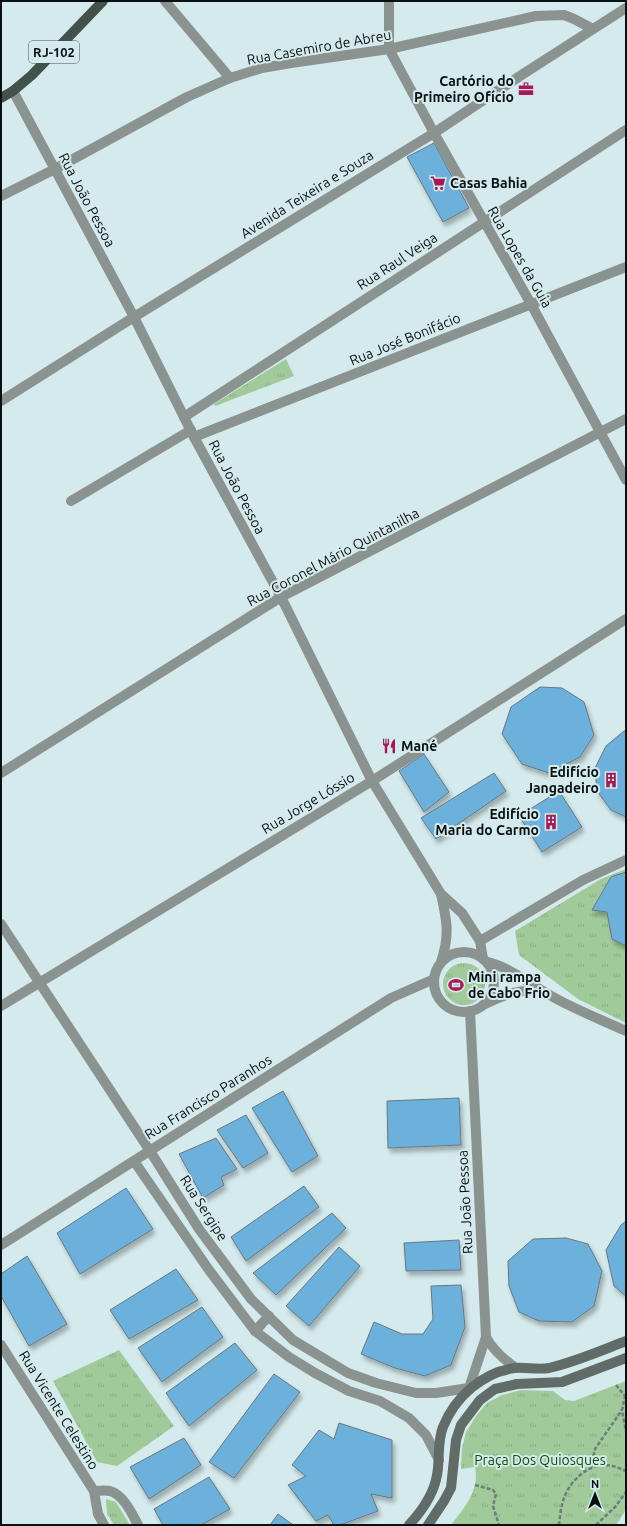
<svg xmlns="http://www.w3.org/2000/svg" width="627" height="1526" font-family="Ubuntu,sans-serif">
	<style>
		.park { fill: url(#park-tufts) }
		.building { fill: #6cb1db; stroke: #687780; filter: url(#shadow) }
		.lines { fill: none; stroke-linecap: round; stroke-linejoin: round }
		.path { stroke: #6f7d7f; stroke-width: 2.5; stroke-dasharray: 4 2; stroke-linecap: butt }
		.pedestrian { stroke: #8b9390; stroke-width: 10 }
		.minor { stroke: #8b9390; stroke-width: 10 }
		.tertiary { stroke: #8b9390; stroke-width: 10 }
		.secondary { stroke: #616c68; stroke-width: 10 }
		.primary { stroke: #43514c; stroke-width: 10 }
		.labels { text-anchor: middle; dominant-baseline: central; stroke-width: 4; stroke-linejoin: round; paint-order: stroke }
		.shield { fill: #d5eaec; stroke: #465153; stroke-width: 1 }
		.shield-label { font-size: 13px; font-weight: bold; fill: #091011 }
		.street-label { font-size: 14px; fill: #091011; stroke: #d5eaec }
		.poi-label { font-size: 14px; font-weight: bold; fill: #091011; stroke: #d5eaec; text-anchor: end }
		.park-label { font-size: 14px; fill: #0f5102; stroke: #d5eaec }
	</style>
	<defs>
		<pattern id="park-tufts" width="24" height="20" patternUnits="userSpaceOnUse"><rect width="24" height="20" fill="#a1ca9a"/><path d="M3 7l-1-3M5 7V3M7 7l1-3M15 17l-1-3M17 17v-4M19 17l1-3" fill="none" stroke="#89ac84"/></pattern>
		<filter id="shadow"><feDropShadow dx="2.5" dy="4.5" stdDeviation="2" flood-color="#0004"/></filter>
	</defs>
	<rect width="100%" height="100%" fill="#d5eaec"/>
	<g class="park">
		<polygon points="286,359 294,376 215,406 214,404"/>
		<polygon points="626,869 626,1023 578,999 519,955 515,931 601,879"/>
		<circle cx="464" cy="984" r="21"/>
		<polygon points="119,1350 174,1426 117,1466 97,1462 53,1381"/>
		<path d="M626 1381V1507L624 1513 616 1525H451C464 1508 480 1490 475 1467L461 1469 462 1449 466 1432 476 1416 487 1403 502 1395 521 1390 553 1391 565 1400 574 1401Z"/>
		<polygon points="106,1499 116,1502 130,1525 114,1525 107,1514"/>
	</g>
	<g class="building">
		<polygon points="434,143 469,208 443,222 407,157"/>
		<polygon points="540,687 562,688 584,702 594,735 580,757 549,773 522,764 502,734 511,707"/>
		<polygon points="624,731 626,731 626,817 611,810 597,791 595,768 606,746"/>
		<polygon points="424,754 449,792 424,812 399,771"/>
		<polygon points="494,773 506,791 436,839 421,818"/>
		<polygon points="559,791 582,827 542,852 519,816"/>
		<polygon points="626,872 626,946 612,939 607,912 592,910 611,877"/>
		<polygon points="283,1091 318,1156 292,1172 252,1108"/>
		<polygon points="459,1098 461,1145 388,1148 387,1101"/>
		<polygon points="246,1115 268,1153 243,1168 217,1130"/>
		<polygon points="216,1138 237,1169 221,1177 224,1185 203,1198 179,1154"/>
		<polygon points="304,1186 319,1207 246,1261 231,1237"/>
		<polygon points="126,1188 153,1229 80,1274 57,1233"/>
		<polygon points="332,1213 346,1228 276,1295 253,1273"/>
		<polygon points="626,1221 626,1296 614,1286 606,1250 621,1225"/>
		<polygon points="566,1238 588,1244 602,1271 594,1306 572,1322 539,1321 519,1312 509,1286 508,1261 533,1239"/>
		<polygon points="459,1240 461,1270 406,1271 404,1243"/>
		<polygon points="339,1247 360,1266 309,1326 286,1306"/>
		<polygon points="27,1256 67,1324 29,1346 1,1296 1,1274"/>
		<polygon points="176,1269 198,1300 129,1339 110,1310"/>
		<polygon points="461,1285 465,1327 451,1365 425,1376 395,1368 361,1354 374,1322 402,1334 423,1334 433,1319 431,1286"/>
		<polygon points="202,1307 223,1337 162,1382 138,1348"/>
		<polygon points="235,1343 257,1370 189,1426 166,1393"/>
		<polygon points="274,1374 300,1392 234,1478 209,1462"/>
		<polygon points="339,1423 392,1440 392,1498 371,1494 378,1511 340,1525 334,1525 328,1515 316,1521 288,1485 306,1476 292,1465 319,1430 334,1439"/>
		<polygon points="184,1438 201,1465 149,1499 130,1467"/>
		<polygon points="209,1477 230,1509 201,1525 163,1525 154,1509"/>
		<polygon points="278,1514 293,1525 270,1525"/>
	</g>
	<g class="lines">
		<g class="path">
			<polyline points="616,1385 625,1396"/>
			<polyline points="626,1396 625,1396 622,1410 626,1432"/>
			<polyline points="591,1468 595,1449 622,1410"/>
			<polyline points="475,1485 493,1490 496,1494 493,1506 499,1525"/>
			<path d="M559 1525C560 1516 561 1506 564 1498 570 1481 587 1465 605 1465 612 1465 619 1468 626 1471"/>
			<polyline points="596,1525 615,1507 626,1492"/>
		</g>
		<polyline class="pedestrian" points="389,49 389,1"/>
		<g class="minor">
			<polyline points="165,1 230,78"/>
			<polyline points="389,49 434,133 531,304 626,480"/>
			<polyline points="1,196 55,169 187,97 230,78 262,68 291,63 389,49 536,16 564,15 574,19 593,29"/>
			<polyline points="184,417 626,130"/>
			<polyline points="194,437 626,267"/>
			<polyline points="71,501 191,430"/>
			<polyline points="1,773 281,597 626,419"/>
			<polyline points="1,924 150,1151 199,1229 251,1299 293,1340 348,1373 376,1383 416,1393 436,1393 469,1388 486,1337 470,1011"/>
			<polyline points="480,941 583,880 626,860"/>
			<polyline points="1,1006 372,781 626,619"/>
			<polyline points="134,1161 209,1270 255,1331 289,1357 315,1373 349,1391 380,1401 409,1418 426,1435 439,1460"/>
			<polyline points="1,1245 391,998 434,979"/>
			<polyline points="255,1331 269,1316"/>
			<path d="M486 1337C493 1350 503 1359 516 1368"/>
			<polyline points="1,1345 94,1491 98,1514 104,1525"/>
			<path d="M94 1491C99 1491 105 1490 110 1491 124 1495 132 1514 138 1525"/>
		</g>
		<g class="tertiary">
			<polyline points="13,91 134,317 194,437 281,597 372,781 441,894 462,913 480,941 483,959"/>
			<polyline points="1,401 134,317 434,133 523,74 626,8"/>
			<path d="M441 894C447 921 450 935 441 962"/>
			<circle cx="464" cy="982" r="30"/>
			<path d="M487 962C509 967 527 982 546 993 571 1008 600 1019 626 1031"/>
			<path d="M485 1004C506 994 520 988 544 992"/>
		</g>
		<g class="secondary">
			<path d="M409 1525C421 1512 434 1493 437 1475 440 1460 437 1441 443 1427 455 1397 483 1372 515 1368 526 1367 538 1370 549 1368 575 1362 600 1351 626 1341"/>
			<polyline points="428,1525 444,1501 451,1488 456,1440 461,1425 480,1400 495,1389 517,1384 562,1382 626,1358"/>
		</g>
		<polyline class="primary" points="1,98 13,91 32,75 103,1"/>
	</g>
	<defs>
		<g id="office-bare" transform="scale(1.2)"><path d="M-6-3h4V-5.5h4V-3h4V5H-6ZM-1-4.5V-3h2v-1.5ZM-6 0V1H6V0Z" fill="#a91853" stroke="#d5eaec" stroke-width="2.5" paint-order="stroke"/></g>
		<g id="supermarket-bare" transform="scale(1.2)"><path d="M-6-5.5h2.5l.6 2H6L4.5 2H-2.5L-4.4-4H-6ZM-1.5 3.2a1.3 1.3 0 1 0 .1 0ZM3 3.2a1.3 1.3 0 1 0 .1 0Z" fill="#a91853" stroke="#d5eaec" stroke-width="2.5" paint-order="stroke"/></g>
		<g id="restaurant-bare" transform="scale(1.2)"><path d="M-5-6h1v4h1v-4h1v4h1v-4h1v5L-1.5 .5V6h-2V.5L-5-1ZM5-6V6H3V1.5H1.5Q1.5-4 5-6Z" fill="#a91853" stroke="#d5eaec" stroke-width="2.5" paint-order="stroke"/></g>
		<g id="building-bare" transform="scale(1.2)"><path d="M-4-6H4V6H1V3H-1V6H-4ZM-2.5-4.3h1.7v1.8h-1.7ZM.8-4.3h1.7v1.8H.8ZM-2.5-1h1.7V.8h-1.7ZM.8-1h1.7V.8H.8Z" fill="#a91853" stroke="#d5eaec" stroke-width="2.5" paint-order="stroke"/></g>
		<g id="stadium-bare" transform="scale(1.2)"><path d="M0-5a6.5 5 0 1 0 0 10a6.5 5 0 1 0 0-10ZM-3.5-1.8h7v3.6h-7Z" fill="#a91853" stroke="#d5eaec" stroke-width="2.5" paint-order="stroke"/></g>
	</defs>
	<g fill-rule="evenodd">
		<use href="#office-bare" x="526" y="89"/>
		<use href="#supermarket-bare" x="438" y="183"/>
		<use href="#restaurant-bare" x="389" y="746"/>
		<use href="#building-bare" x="611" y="780"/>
		<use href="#building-bare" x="551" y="822"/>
		<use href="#stadium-bare" x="456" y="985"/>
	</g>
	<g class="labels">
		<rect class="shield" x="29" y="41" width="50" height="22" rx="3"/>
		<g class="shield-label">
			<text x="54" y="52">RJ-102</text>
		</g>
		<g class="street-label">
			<text transform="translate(319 47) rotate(-10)">Rua Casemiro de Abreu</text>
			<text transform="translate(307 194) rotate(-32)">Avenida Teixeira e Souza</text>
			<text transform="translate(87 200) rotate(62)">Rua João Pessoa</text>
			<text transform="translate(520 257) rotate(60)">Rua Lopes da Guia</text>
			<text transform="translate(397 261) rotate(-33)">Rua Raul Veiga</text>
			<text transform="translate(405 339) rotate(-22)">Rua José Bonifácio</text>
			<text transform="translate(237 487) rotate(62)">Rua João Pessoa</text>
			<text transform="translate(333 557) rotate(-28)">Rua Coronel Mário Quintanilha</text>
			<text transform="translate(308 803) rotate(-31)">Rua Jorge Lóssio</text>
			<text transform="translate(208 1097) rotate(-32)">Rua Francisco Paranhos</text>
			<text transform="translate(465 1202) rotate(-93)">Rua João Pessoa</text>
			<text transform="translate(204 1208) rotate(57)">Rua Sergipe</text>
			<text transform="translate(59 1410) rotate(58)">Rua Vicente Celestino</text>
		</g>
		<g class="poi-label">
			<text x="514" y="81">Cartório do<tspan x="514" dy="16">Primeiro Ofício</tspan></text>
			<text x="450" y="183" text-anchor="start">Casas Bahia</text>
			<text x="401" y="746" text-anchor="start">Mané</text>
			<text x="599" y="772">Edifício<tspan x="599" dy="16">Jangadeiro</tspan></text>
			<text x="539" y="814">Edifício<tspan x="539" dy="16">Maria do Carmo</tspan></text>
			<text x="468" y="977" text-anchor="start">Mini rampa<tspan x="468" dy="16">de Cabo Frio</tspan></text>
		</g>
		<g class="park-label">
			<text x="540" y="1460">Praça Dos Quiosques</text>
		</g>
	</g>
	<rect width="627" height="1526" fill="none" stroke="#091011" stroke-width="4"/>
	<g transform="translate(595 1494)" stroke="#d5eaec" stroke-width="3" paint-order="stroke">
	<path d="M0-3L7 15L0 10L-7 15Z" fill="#091011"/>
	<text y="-6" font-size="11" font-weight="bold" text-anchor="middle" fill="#091011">N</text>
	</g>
</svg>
